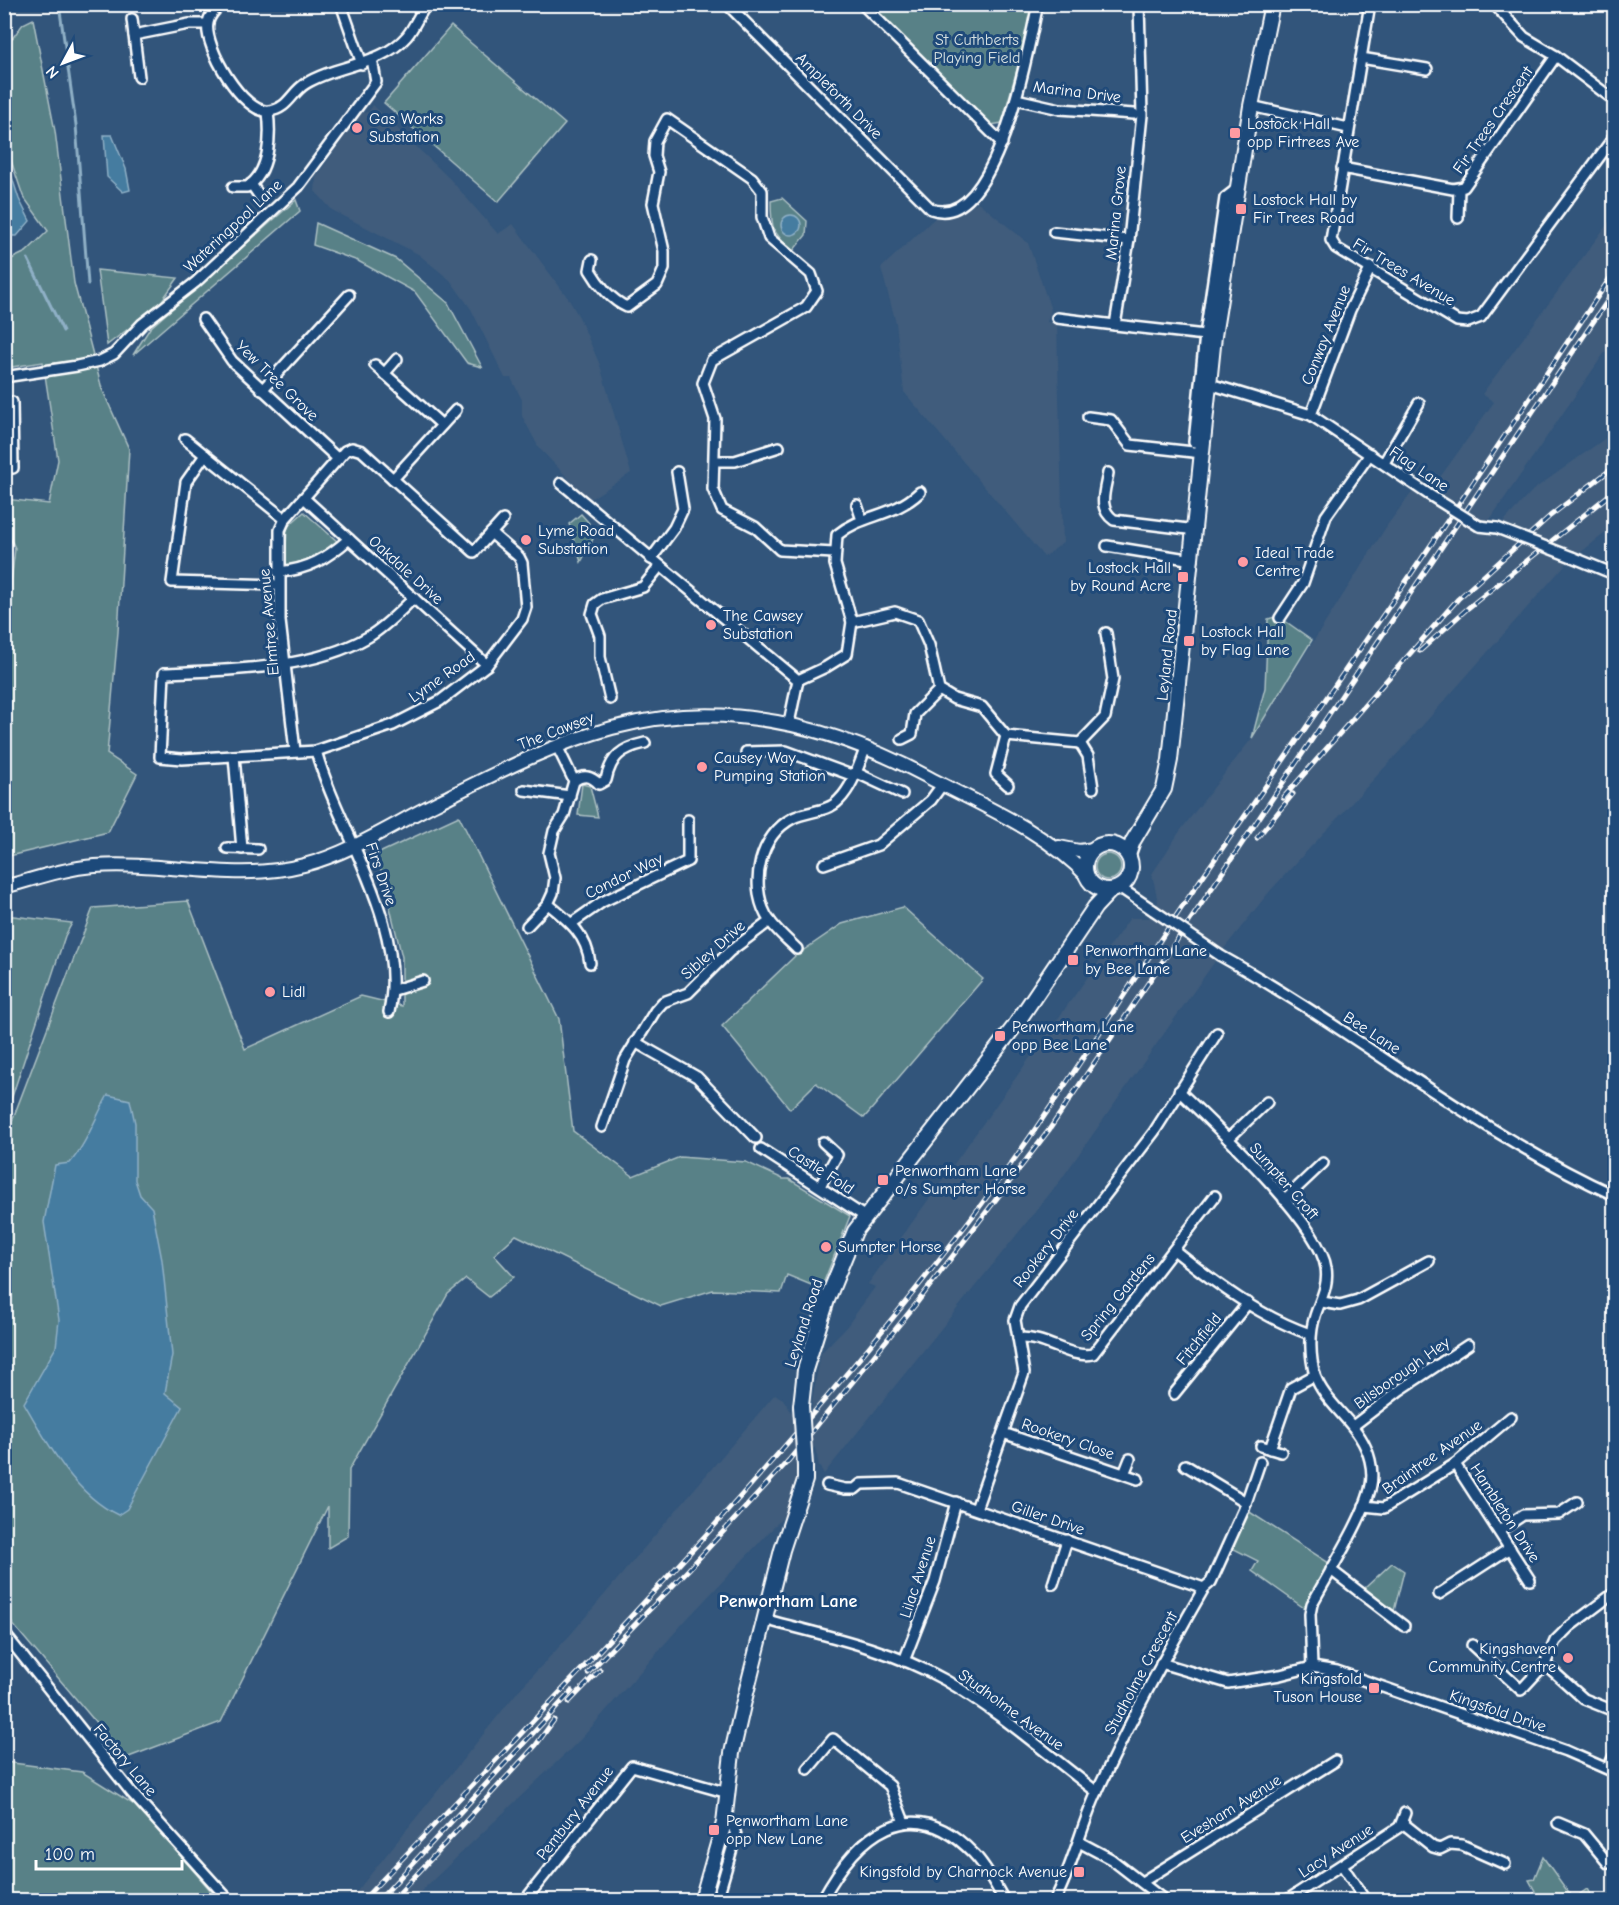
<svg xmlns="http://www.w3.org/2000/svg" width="1619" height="1905" font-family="'Comic Neue',sans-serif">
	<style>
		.built { fill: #3f5c7c }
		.green { fill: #598187; stroke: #acc0c3; stroke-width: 1.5 }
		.water { fill: #447ca0; stroke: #8fb0c6; stroke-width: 1.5 }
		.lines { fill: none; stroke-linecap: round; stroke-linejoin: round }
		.stream { stroke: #8fb0c6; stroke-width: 3 }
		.minor-casing { stroke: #fff; stroke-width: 14 }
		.tertiary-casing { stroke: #fff; stroke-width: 16 }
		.secondary-casing { stroke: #fff; stroke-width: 18 }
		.minor { stroke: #1f4a7a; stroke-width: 9 }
		.tertiary { stroke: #1f4a7a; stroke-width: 12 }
		.secondary { stroke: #1f4a7a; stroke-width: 14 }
		.rail-casing { stroke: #fff; stroke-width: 5 }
		.rail { stroke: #1f4a7a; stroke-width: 3; stroke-dasharray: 9; stroke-linecap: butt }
		.minor-bridge-casing { stroke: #fff; stroke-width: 14; stroke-linecap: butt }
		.secondary-bridge-casing { stroke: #fff; stroke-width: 18; stroke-linecap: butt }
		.minor-bridge { stroke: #1f4a7a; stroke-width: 9 }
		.secondary-bridge { stroke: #1f4a7a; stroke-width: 14 }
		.poi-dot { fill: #ff9aa2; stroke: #1f4a7a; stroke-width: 2 }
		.labels { text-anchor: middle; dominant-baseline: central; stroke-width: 6; stroke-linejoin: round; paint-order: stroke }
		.park-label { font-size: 16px; fill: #d6e0e1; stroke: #1f4a7a }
		.street-label { font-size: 16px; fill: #fff; stroke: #1f4a7a }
		.poi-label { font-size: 16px; fill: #fff; stroke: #1f4a7a; text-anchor: start }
		.neighbourhood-label { font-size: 18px; font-weight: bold; fill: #fff; stroke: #1f4a7a }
	</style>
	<rect width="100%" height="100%" fill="#32557b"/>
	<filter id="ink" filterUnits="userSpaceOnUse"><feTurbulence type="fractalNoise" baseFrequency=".0167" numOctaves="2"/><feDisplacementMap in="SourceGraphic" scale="12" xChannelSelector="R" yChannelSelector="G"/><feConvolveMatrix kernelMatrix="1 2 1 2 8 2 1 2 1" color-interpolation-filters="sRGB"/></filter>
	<g filter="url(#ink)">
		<g class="built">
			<polygon points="373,105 450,179 498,234 513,224 568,298 579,317 600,365 631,473 589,500 539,448 522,416 522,400 511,378 505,378 471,309 450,280 418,254 332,210 315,191 316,177 361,113 369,112"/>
			<polygon points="978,202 1028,243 1051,310 1047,322 1057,324 1063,543 1044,557 904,392 896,323 881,268 936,217 965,211"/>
			<polygon points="1614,215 1614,339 1482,531 1493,533 1533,490 1614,432 1614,526 1565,565 1399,752 1270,891 1223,950 1060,1181 824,1474 819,1466 815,1447 800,1461 792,1508 685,1621 580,1740 412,1900 350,1900 518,1691 571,1634 775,1394 783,1399 796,1419 798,1428 812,1411 812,1400 821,1353 847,1326 875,1287 868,1284 1130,918 1149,918 1158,902 1152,874 1180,831 1252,738 1388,524 1413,491 1424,498 1428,494 1494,402 1482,394"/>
		</g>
		<g class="green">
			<polygon points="868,5 1035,5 1002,123 991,125"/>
			<polygon points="33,19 55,131 74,283 102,389 129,449 118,632 107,754 137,774 108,832 5,857 4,643 15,548 5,528 5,499 49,504 58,460 43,362 5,368 5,262 26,252 48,231 23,196 5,143 5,48 23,24"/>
			<polygon points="451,26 565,124 498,202 384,103"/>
			<path d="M782 198 807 221 806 235 793 251C772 233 771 228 771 201Z"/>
			<polygon points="296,200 300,211 133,355 150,328"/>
			<polygon points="316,223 396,259 448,303 482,367 467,363 415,292 358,261 313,245"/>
			<polygon points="97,270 178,278 158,306 107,345"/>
			<polygon points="304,512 338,542 311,561 285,568 287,527"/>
			<polygon points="581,514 589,523 584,532 593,539 581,562 569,524"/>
			<polygon points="1278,616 1312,640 1252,738 1265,688 1268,619"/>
			<polygon points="582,784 590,786 598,817 578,815"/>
			<polygon points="459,816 559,1019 573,1131 633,1176 680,1157 746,1162 783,1179 789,1179 850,1216 821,1289 787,1275 781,1293 713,1290 661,1306 516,1235 494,1255 514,1277 489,1297 466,1279 448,1294 349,1470 348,1536 328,1548 328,1506 221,1722 126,1758 5,1615 4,1142 93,908 188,901 245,1049 361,996 402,1006 402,957 377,854"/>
			<circle cx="1108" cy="867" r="13"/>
			<polygon points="903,907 983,979 864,1118 816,1083 790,1109 722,1026 795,956 842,924"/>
			<polygon points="5,915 72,923 65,936 5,1118"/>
			<polygon points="1248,1511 1329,1563 1304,1608 1252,1571 1258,1561 1232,1548"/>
			<polygon points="1392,1563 1404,1571 1394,1611 1365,1588"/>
			<polygon points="5,1762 82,1772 138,1807 219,1900 5,1900"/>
			<polygon points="1543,1857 1573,1899 1587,1889 1594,1900 1532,1900 1535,1891 1529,1880 1534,1879"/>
		</g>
		<g class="water">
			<polygon points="104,135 112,135 126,169 130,190 123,192 107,177"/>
			<polygon points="4,153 19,199 30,221 17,236 5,236"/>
			<circle cx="791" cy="225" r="10"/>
			<path d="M108 1095 130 1100 135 1123V1180L140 1195 152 1208 162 1260 172 1355 165 1393 182 1407 127 1509 118 1515C75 1495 47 1443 24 1403L56 1347 59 1320 44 1222 55 1165 70 1163C87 1143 95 1118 108 1095Z"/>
		</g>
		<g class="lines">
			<g class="stream">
				<polyline points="59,4 76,125 88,284"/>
				<polyline points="28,259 63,331"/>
			</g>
			<g class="minor-casing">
				<g id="minor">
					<path d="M221 4C215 10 209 15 208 23 203 46 244 115 269 111 288 109 291 93 305 84 337 64 381 66 407 36 415 26 419 14 427 4"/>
					<polyline points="341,4 362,64"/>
					<path d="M727 4 931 209C997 233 1028 47 1038 4"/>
					<polyline points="862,4 1002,143"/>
					<polyline points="1139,4 1142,115 1129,240 1115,325 1214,336"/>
					<polyline points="1370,4 1331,240 1336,248 1457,321 1468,322 1481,317 1614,137"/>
					<polyline points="1494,4 1524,37 1556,56 1614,100"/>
					<polyline points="132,19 139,77"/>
					<polyline points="134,35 189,24 207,24"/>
					<polyline points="1361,58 1427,69"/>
					<polyline points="1016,99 1060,109 1134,114"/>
					<polyline points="1251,106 1348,128"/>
					<polyline points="1342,168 1453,189 1464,187 1556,56"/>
					<polyline points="251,184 260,197"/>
					<path d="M233 187H247C270 173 271 135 268 112"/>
					<polyline points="1458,218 1459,189"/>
					<polyline points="1054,232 1129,240"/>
					<path d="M592 260 590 270C598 284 612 301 627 307L657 285 664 269V251L653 203 659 172 654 156 655 141 667 119 752 178 762 191V217L769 238 811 274 817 291 806 307 712 360 703 383 715 419 713 489 722 510 755 527 780 550 834 553"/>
					<polyline points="1057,318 1115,325"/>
					<polyline points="203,319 232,361 338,459"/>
					<polyline points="375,365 442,425"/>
					<polyline points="384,374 397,359"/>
					<polyline points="4,377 77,366 100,361 114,354 142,324 196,282 298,187 376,82 372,59"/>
					<polyline points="1210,384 1311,415 1428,494"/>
					<polyline points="262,390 349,295"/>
					<polyline points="12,402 13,468"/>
					<polyline points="1311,415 1350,310 1371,267"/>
					<polyline points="1088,417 1111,420 1130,445 1202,453"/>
					<polyline points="185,439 285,519"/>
					<polyline points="1202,444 1194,442 1205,335 1225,198 1238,188"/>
					<polyline points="205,455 186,482 172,582 278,585"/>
					<polyline points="715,461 735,461 779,447"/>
					<polyline points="1384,463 1419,403"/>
					<path d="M1108 473C1105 491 1097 508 1114 520L1196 530"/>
					<polyline points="393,479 456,410"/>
					<polyline points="561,483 798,680 789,723"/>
					<polyline points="304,498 487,665"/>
					<polyline points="857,505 862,520"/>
					<polyline points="1479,526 1497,528"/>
					<polyline points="1107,546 1193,560"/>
					<polyline points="1572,557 1614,574"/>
					<polyline points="651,559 674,528 683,509 677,472"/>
					<path d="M278 572C308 570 327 558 349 539"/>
					<path d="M414 598C399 612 385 627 368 637 311 670 229 670 164 673L160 757 182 759 316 751 393 725 440 701 487 665 522 619 526 607 522 563 519 557 491 533"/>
					<polyline points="1280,618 1303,583 1326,516 1370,454"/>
					<polyline points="852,622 895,612 918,620 929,645 939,690 954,699 982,707 1006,736 1080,743 1105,717 1113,679 1106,633"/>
					<path d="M798 680 826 667 847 654 852 622 835 564 837 535C864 513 892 518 920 492"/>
					<polyline points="610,699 600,657 600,636 592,614 595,604 602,599 643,587 660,566"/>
					<polyline points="1006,736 996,774 1008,785"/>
					<polyline points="902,739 912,734 915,714 939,690"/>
					<polyline points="1080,743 1088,756 1093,788"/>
					<polyline points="295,751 280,621 280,530 285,519 345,451 352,448 362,451 474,552 503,520"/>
					<path d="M316 751C339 833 408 924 389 1012"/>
					<polyline points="746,752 786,751 854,776"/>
					<polyline points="234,756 242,849"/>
					<polyline points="855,772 902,794"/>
					<path d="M574 781C584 774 591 776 599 784L606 780C611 756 622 748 645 743"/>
					<polyline points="524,790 570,796"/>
					<polyline points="227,848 258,849"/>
					<polyline points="824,864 878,845 931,800 942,785"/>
					<polyline points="1119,887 1153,910"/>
					<path d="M548 904C569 921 587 935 590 963"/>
					<polyline points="572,923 602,902 688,861 688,820"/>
					<polyline points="527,926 548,904 553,893 555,878 549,853 554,831 564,815 574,781 557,746"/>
					<path d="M797 949C787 939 773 928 766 915 749 883 760 835 793 818 807 811 828 812 839 800 853 786 859 764 866 747"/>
					<path d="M1221 956C1354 1030 1474 1131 1614 1195"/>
					<polyline points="394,990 423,981"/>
					<polyline points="635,1042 697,1077 756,1138"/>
					<path d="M1179 1091C1214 1125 1320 1223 1326 1268 1329 1286 1320 1300 1315 1316 1309 1334 1310 1357 1315 1375 1322 1398 1348 1417 1360 1437 1369 1451 1374 1469 1371 1485 1365 1517 1328 1574 1312 1604L1310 1614 1312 1667"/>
					<polyline points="602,1127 625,1060 655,1011 663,1002 688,993 729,952 770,921"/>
					<polyline points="1228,1139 1267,1102"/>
					<polyline points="761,1149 864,1216"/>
					<polyline points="820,1186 837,1155 823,1142"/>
					<polyline points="1284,1200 1323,1163"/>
					<path d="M1174 1250C1215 1283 1260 1317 1310 1334"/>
					<polyline points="1322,1302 1340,1305 1358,1300 1429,1261"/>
					<path d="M1018 1338C1046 1336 1069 1359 1093 1354L1215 1196"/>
					<polyline points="1174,1394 1248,1303"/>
					<polyline points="1353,1426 1400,1390 1468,1345"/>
					<polyline points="1003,1433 1138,1479"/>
					<polyline points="1261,1446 1281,1452"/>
					<polyline points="1270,1449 1291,1388 1315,1375"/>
					<polyline points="1455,1464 1530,1580"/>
					<polyline points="1185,1465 1246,1502"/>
					<polyline points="1124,1474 1130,1459"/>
					<polyline points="827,1485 845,1489 855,1489 861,1484 898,1483 1204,1588"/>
					<polyline points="1364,1506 1384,1508 1455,1464 1511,1417"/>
					<polyline points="976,1509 1024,1373 1015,1320 1020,1306 1154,1132 1217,1033"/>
					<polyline points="1499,1531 1523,1515 1559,1514 1577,1502"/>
					<polyline points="1331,1570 1404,1626"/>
					<polyline points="1053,1584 1067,1540"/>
					<polyline points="1439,1594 1510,1548"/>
					<path d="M763 1619C824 1635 890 1649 945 1680 999 1711 1048 1755 1097 1792"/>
					<polyline points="4,1633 131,1792 229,1900"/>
					<polyline points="1472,1645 1521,1690 1545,1664 1555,1641 1569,1627 1614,1593"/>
					<polyline points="904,1661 935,1581 956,1502"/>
					<polyline points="1161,1663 1228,1683 1280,1675 1312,1667 1337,1671 1566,1751 1614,1772"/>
					<polyline points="1545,1664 1584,1699 1614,1711"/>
					<polyline points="1608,1768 1614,1756"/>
					<polyline points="808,1769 833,1739 890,1786 904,1822"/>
					<polyline points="1558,1823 1584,1834 1608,1863 1614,1858"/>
					<polyline points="1400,1826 1405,1813"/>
					<polyline points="1079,1842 1111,1859 1164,1900"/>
					<polyline points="1342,1865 1365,1900"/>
					<polyline points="1142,1882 1335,1761"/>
					<polyline points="525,1900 632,1766 728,1793"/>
					<polyline points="717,1900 736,1835 733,1826 724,1823"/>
					<path d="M822 1900C856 1836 911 1788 974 1854 987 1867 995 1885 1004 1900"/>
					<path d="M1055 1900C1073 1865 1081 1826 1098 1790 1130 1721 1166 1654 1204 1588L1211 1582 1244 1509 1260 1462"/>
					<polyline points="1287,1900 1404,1824 1433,1847 1440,1849 1450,1844 1462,1845 1505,1864"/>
				</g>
			</g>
			<g class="tertiary-casing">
				<g id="tertiary">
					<polyline points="1059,847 1079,851 1094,849"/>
					<path d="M4 887C34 879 65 868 95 866 166 861 234 883 304 865 351 853 397 822 440 801 496 773 552 744 612 728 722 698 828 724 926 776 982 806 1044 830 1088 877"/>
				</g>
			</g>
			<g class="secondary-casing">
				<g id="secondary">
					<circle cx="1108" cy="867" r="23"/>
					<polyline points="1128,855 1133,841 1164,789 1170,760 1214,336 1251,106 1272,4"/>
					<polyline points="801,1406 805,1370 827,1300 855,1231 1014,1027 1095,907 1111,890"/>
					<polyline points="702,1900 724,1823 732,1753 743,1705 782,1550 805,1480 805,1466"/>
				</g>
			</g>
			<use href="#minor" class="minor"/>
			<use href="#tertiary" class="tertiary"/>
			<use href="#secondary" class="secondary"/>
			<g class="rail-casing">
				<g id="rail">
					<polyline points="1420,651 1468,608 1614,491"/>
					<polyline points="1283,798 1458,599 1550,516 1614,467"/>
					<polyline points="1257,838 1293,794"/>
					<polyline points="588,1673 688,1570 789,1460 916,1304 1049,1130 1614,291"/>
					<polyline points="569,1702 600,1670"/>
					<path d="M363 1900C574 1677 790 1458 975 1213 1056 1106 1125 990 1201 879 1341 678 1479 476 1614 272"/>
					<polyline points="379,1900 572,1691"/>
					<polyline points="393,1900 536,1745 554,1720"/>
				</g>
			</g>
			<use href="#rail" class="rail"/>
			<g class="minor-bridge-casing">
				<g id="minor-bridge">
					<polyline points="1428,494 1479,526"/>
					<polyline points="1497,528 1572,557"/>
					<polyline points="1153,910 1221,956"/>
				</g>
			</g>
			<g class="secondary-bridge-casing">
				<polyline id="secondary-bridge" points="801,1406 805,1466"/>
			</g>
			<use href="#minor-bridge" class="minor-bridge"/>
			<use href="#secondary-bridge" class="secondary-bridge"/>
		</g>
	</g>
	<g class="poi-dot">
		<circle cx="357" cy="128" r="6"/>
		<rect x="1229" y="127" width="12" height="12" rx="3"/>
		<rect x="1235" y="203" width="12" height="12" rx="3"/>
		<circle cx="526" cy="540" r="6"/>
		<circle cx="1243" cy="562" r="6"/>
		<rect x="1177" y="571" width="12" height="12" rx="3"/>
		<circle cx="711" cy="625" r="6"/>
		<rect x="1183" y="635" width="12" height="12" rx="3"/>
		<circle cx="702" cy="767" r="6"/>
		<rect x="1067" y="954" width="12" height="12" rx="3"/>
		<circle cx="270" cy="992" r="6"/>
		<rect x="994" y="1030" width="12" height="12" rx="3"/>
		<rect x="877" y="1174" width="12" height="12" rx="3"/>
		<circle cx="826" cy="1247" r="6"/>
		<circle cx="1568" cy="1658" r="6"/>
		<rect x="1368" y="1682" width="12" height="12" rx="3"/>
		<rect x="708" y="1824" width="12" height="12" rx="3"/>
		<rect x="1073" y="1866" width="12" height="12" rx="3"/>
	</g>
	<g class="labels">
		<g class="park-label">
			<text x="977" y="40">St Cuthberts<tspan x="977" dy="18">Playing Field</tspan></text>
		</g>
		<g class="street-label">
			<text transform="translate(1077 92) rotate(7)">Marina Drive</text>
			<text transform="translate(839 96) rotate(45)">Ampleforth Drive</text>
			<text transform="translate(1493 120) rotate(-55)">Fir Trees Crescent</text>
			<text transform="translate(1116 213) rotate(-84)">Marina Grove</text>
			<text transform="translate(233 226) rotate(-43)">Wateringpool Lane</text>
			<text transform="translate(1404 272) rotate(31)">Fir Trees Avenue</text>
			<text transform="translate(1326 335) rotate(-68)">Conway Avenue</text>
			<text transform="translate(277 381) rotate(44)">Yew Tree Grove</text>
			<text transform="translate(1419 469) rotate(34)">Flag Lane</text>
			<text transform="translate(406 570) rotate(42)">Oakdale Drive</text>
			<text transform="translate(269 622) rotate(-95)">Elmtree Avenue</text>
			<text transform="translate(1167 655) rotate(-84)">Leyland Road</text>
			<text transform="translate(442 677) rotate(-35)">Lyme Road</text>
			<text transform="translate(556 731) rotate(-21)">The Cawsey</text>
			<text transform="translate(381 874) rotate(71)">Firs Drive</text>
			<text transform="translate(624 876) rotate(-26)">Condor Way</text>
			<text transform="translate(713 950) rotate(-42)">Sibley Drive</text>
			<text transform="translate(1372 1033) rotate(33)">Bee Lane</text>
			<text transform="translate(821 1170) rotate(33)">Castle Fold</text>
			<text transform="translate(1284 1181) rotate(49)">Sumpter Croft</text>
			<text transform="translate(1046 1248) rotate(-52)">Rookery Drive</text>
			<text transform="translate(1118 1297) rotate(-51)">Spring Gardens</text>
			<text transform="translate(804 1323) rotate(-72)">Leyland Road</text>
			<text transform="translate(1199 1339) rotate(-51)">Fitchfield</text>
			<text transform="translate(1402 1373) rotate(-35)">Bilsborough Hey</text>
			<text transform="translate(1068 1439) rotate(19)">Rookery Close</text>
			<text transform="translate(1432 1457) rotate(-35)">Braintree Avenue</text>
			<text transform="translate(1505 1513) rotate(57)">Hambleton Drive</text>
			<text transform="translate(1048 1518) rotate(19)">Giller Drive</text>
			<text transform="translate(918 1577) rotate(-72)">Lilac Avenue</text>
			<text transform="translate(1141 1673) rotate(-62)">Studholme Crescent</text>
			<text transform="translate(1011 1710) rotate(36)">Studholme Avenue</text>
			<text transform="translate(1498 1711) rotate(19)">Kingsfold Drive</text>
			<text transform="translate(125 1760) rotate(50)">Factory Lane</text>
			<text transform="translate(1231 1809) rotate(-32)">Evesham Avenue</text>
			<text transform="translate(575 1813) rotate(-52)">Pembury Avenue</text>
			<text transform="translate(1336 1851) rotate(-33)">Lacy Avenue</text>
		</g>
		<g class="poi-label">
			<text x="369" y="119">Gas Works<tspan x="369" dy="18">Substation</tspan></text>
			<text x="1247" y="124">Lostock Hall<tspan x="1247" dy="18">opp Firtrees Ave</tspan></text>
			<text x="1253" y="200">Lostock Hall by<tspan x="1253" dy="18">Fir Trees Road</tspan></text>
			<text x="538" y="531">Lyme Road<tspan x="538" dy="18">Substation</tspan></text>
			<text x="1255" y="553">Ideal Trade<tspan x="1255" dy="18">Centre</tspan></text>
			<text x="1171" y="568" text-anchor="end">Lostock Hall<tspan x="1171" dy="18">by Round Acre</tspan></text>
			<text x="723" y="616">The Cawsey<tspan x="723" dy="18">Substation</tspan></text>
			<text x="1201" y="632">Lostock Hall<tspan x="1201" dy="18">by Flag Lane</tspan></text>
			<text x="714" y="758">Causey Way<tspan x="714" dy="18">Pumping Station</tspan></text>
			<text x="1085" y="951">Penwortham Lane<tspan x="1085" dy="18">by Bee Lane</tspan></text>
			<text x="282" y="992">Lidl</text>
			<text x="1012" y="1027">Penwortham Lane<tspan x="1012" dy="18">opp Bee Lane</tspan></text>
			<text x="895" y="1171">Penwortham Lane<tspan x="895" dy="18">o/s Sumpter Horse</tspan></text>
			<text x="838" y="1247">Sumpter Horse</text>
			<text x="1556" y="1649" text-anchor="end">Kingshaven<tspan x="1556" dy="18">Community Centre</tspan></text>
			<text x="1362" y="1679" text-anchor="end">Kingsfold<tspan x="1362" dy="18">Tuson House</tspan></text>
			<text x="726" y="1821">Penwortham Lane<tspan x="726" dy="18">opp New Lane</tspan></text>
			<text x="1067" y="1872" text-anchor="end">Kingsfold by Charnock Avenue</text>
		</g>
		<g class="neighbourhood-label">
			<text x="788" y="1601">Penwortham Lane</text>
		</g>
	</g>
	<rect width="1619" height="1905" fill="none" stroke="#1f4a7a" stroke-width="24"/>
	<rect x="12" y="12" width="1595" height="1881" fill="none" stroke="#fff" stroke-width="2" filter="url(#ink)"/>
	<g transform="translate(63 63) rotate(229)" stroke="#1f4a7a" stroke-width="4.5" paint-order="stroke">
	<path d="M0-4.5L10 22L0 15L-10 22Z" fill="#ffffff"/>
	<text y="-9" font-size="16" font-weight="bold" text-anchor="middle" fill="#ffffff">N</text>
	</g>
	<path d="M36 1860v9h146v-9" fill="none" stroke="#ffffff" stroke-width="3"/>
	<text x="45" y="1860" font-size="18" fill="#ffffff" stroke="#1f4a7a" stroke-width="4.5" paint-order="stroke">100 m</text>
</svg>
